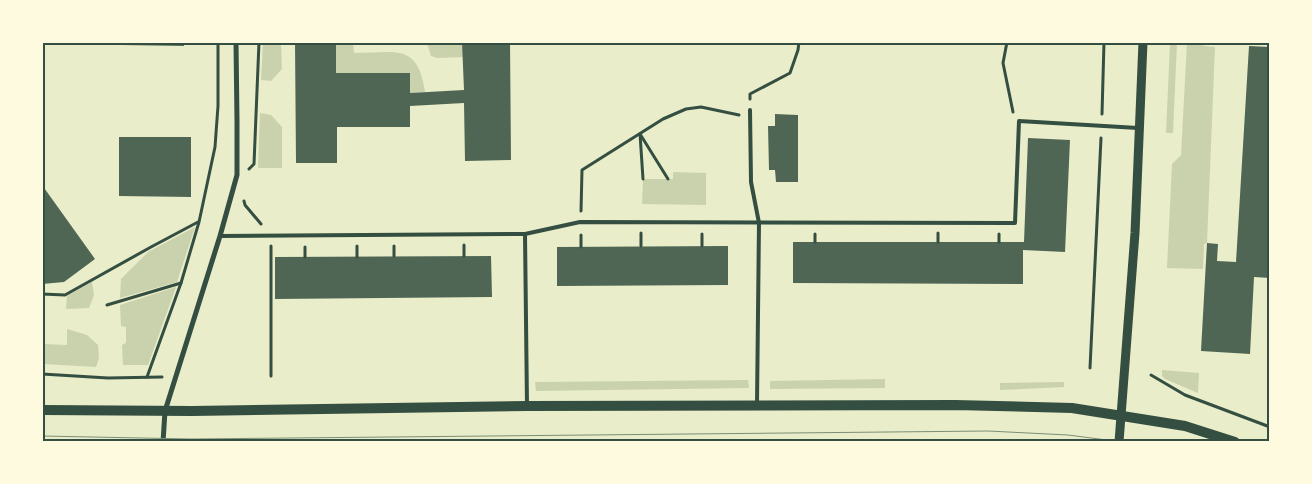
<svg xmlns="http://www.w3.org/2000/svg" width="1312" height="484" font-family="'Open Sans',sans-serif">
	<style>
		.green { fill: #cad2ad }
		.building { fill: #4f6655 }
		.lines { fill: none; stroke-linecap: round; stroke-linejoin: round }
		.path { stroke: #344e41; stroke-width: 3 }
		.service { stroke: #344e41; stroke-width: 4 }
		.minor { stroke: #344e41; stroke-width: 5 }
		.tertiary { stroke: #344e41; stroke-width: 9 }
		.secondary { stroke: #344e41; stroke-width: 10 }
		.tram { stroke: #7c8e77; stroke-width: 1 }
		.neatline { fill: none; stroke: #344e41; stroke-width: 2 }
	</style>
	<rect width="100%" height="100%" fill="#e9edc9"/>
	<g class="green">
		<polygon points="263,43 281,43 282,69 271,81 261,80"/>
		<path d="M336 43H353L354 53C395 53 418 42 425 92L410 93V73H336Z"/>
		<polygon points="427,43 462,43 464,57 437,58 431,56"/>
		<polygon points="1170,43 1177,43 1173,133 1166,133"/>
		<polygon points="1187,43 1203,43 1204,46 1215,47 1207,243 1204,244 1203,269 1167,268 1172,164 1181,155"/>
		<polygon points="260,113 271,115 282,127 282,168 258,168"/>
		<polygon points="673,172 706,173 706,205 642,204 643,179 673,179"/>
		<polygon points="195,227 177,282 120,298 121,279 148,252"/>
		<polygon points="92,282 94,295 89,308 66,309 67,296"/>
		<polygon points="176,287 148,365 123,365 122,345 126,343 126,327 121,326 120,305"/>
		<polygon points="67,329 87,335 98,345 99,358 96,367 43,364 43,344 67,345"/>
		<polygon points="1162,370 1199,373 1198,393 1165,379 1162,376"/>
		<polygon points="885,379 885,388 770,389 770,381"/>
		<polygon points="748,380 749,388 536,391 535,382"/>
		<polygon points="1064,382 1064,387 1000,390 1000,383"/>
	</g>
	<g class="building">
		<polygon points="122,42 184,42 184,46 122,45"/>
		<polygon points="295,42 336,42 336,73 410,73 410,93 464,90 462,42 510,42 511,160 465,161 464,103 410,106 410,127 337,127 337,163 296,163"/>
		<polygon points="1249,46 1270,47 1270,278 1254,277 1250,354 1201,351 1207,243 1218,244 1217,261 1236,262"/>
		<polygon points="775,114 798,115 798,182 776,182 775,170 769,170 768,126 775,126"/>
		<polygon points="119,137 191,137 191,197 119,196"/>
		<polygon points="1028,138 1070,140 1065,252 1023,250 1023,284 793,283 793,242 1024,242"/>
		<polygon points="42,185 95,259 64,282 42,284"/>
		<polygon points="728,246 728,285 557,286 557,247"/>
		<polygon points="491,256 492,297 275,299 275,257"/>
	</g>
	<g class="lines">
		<g class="path">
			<polyline points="1007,42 1003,63 1013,112"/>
			<polyline points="750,99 750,94 790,73 798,50 799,42"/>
			<polyline points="1102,114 1104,42"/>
			<polyline points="249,169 254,164 259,42"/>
			<polyline points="643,179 640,134 668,179"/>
			<polyline points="244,201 245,205 261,224"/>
			<polyline points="581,211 582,170 663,119 686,109 701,107 739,115"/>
			<polyline points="641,233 641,246"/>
			<polyline points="938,233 938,242"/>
			<polyline points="702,234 702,246"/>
			<polyline points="815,234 815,242"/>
			<polyline points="581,235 581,247"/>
			<polyline points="999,242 999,234"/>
			<polyline points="464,245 464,256"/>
			<polyline points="357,246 357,257"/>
			<polyline points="394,246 394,256"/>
			<polyline points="305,247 305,257"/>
			<polyline points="42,294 65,295 151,247 198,222"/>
			<polyline points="107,305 181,283"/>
			<polyline points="1090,368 1101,138"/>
			<polyline points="42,374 108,378 162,377"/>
			<polyline points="1151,375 1185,395 1270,427"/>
			<polyline points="271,376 271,246"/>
			<polyline points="147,377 181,283 199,222 215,147 218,106 218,42"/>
		</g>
		<g class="service">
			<polyline points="750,110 751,182 759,223 757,404"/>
			<polyline points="525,234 580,222 1015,223 1019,121 1138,128"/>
			<polyline points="220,236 525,234 527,406"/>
		</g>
		<polyline class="minor" points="163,442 165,411 220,236 237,175 237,121 236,42"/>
		<polyline class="tertiary" points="1119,442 1135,233 1143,42"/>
		<polyline class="secondary" points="42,410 192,411 527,406 955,405 1072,408 1185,426 1235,442"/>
		<g class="tram">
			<polyline points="42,436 191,439 988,431 1068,435 1122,442"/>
			<polyline points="866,442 987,440 1015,442"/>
		</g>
	</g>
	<rect width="1312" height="484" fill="none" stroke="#fefae0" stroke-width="88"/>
	<rect x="44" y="44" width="1224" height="396" class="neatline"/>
</svg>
